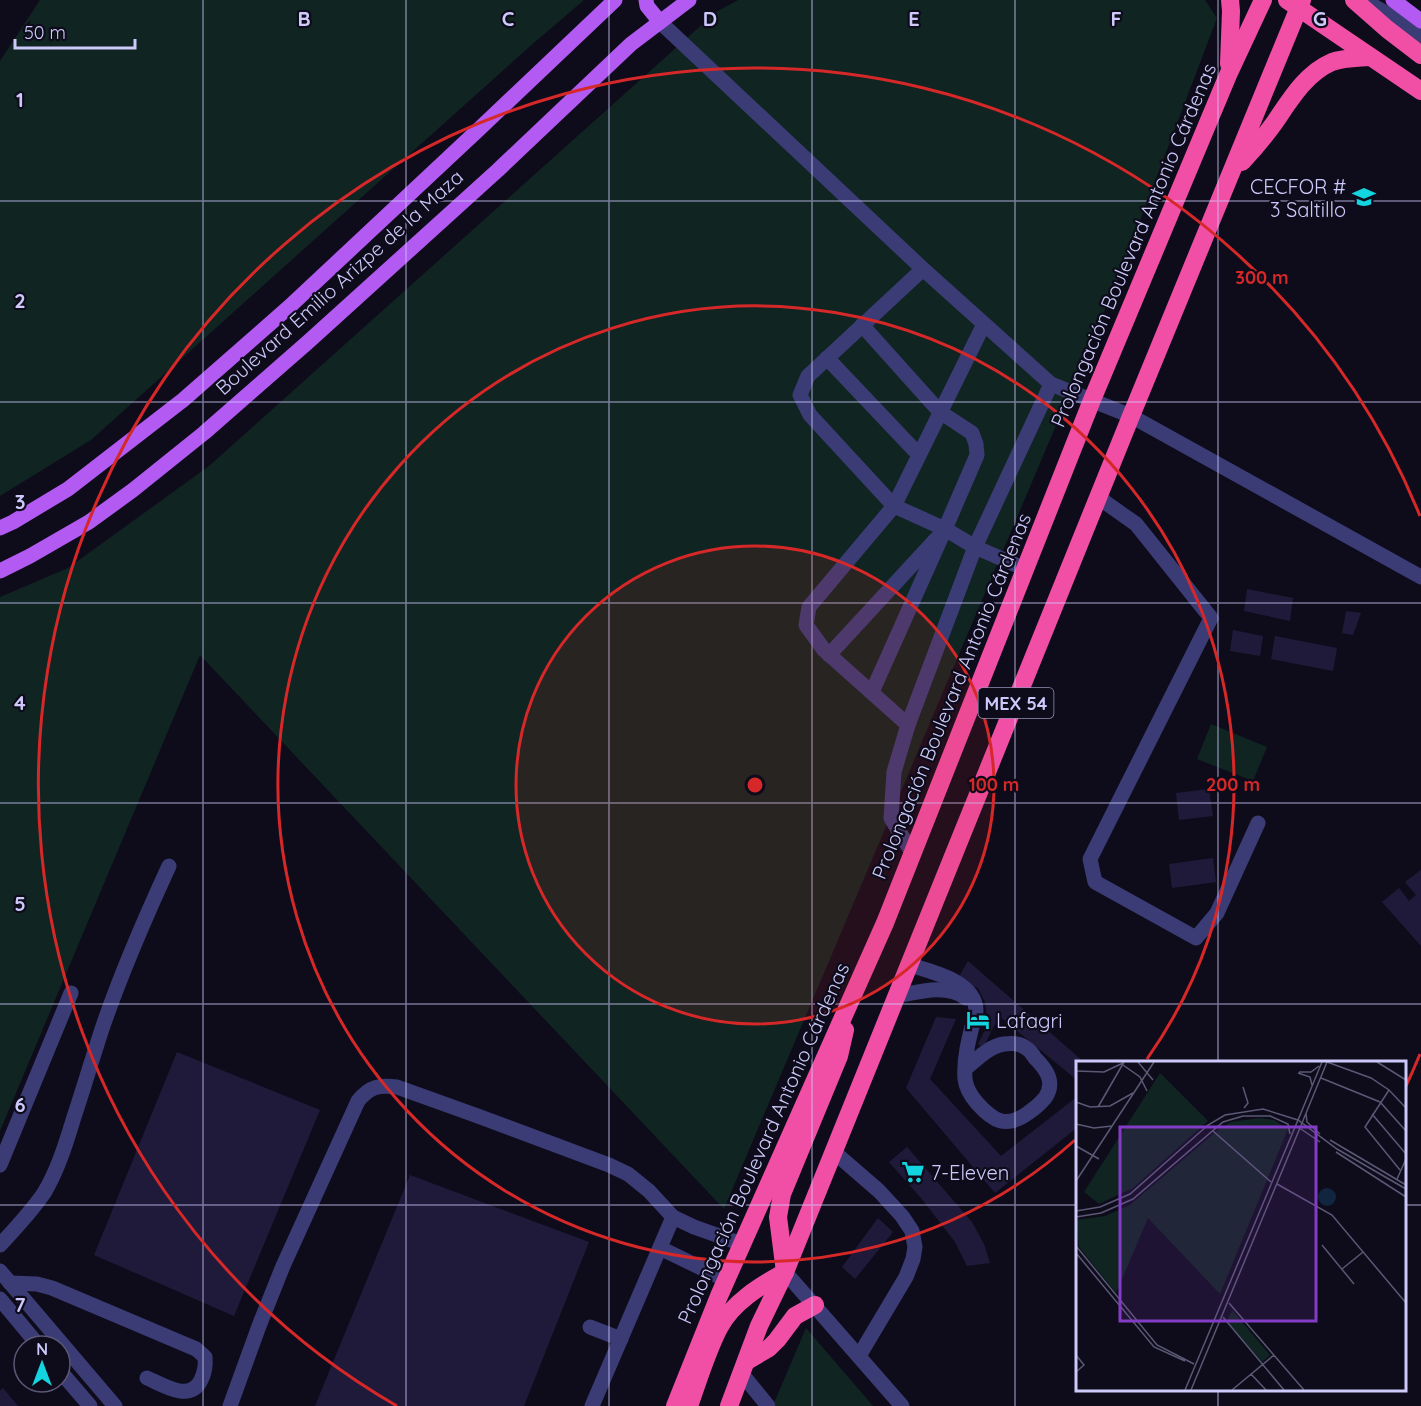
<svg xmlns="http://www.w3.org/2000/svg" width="1421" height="1406" font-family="Quicksand,sans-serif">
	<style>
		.green { fill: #102422 }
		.building { fill: #1f1a3a }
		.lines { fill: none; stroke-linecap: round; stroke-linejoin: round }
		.minor { stroke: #3b3c76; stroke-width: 15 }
		.major { stroke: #b25af2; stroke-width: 15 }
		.highway { stroke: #f14fa5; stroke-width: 18 }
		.grid { fill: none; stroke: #cdcafb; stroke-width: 1.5; stroke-opacity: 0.55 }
		.ring { fill: none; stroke: #d62828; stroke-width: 3 }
		.labels { text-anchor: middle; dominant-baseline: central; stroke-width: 4.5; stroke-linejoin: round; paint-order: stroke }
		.shield { fill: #0e0c1b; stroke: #9491b8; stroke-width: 1.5 }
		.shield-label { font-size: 18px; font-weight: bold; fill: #cdcafb }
		.poi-label { font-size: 20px; fill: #cdcafb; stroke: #0e0c1b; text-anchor: start }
		.street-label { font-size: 20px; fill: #cdcafb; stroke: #0e0c1b }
		.inset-road { fill: none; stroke: #5a5875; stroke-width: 1.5 }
		.view { fill: #833cc5; fill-opacity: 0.15; stroke: #833cc5; stroke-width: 3 }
		.inset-edge { fill: none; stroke: #cdcafb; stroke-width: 3 }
		.grid-label { font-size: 20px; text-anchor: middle; font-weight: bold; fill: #cdcafb; stroke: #0e0c1b; stroke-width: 4.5; stroke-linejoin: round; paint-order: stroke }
		.centre { fill: #d62828; stroke: #0e0c1b; stroke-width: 3 }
		.ring-label { font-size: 18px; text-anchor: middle; font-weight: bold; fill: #d62828; stroke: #0e0c1b; stroke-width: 4.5; stroke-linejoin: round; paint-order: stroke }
	</style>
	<rect width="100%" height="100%" fill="#0e0c1b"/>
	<g class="green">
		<polygon points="40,0 584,0 528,48 91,440 0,496 0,61"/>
		<polygon points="738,0 1205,0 1217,18 1118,279 724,1209 200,655 0,1131 0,597 68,568 209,466 716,12"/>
		<polygon points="1211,724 1267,747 1253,781 1197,759"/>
		<polygon points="806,1328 873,1406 776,1406 774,1403"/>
	</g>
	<g class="building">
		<polygon points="1247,589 1293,598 1290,621 1244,611"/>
		<polygon points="1346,611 1361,613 1353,635 1342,633"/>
		<polygon points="1233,630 1263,636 1260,656 1230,651"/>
		<polygon points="1275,636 1337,648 1333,671 1271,659"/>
		<polygon points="1209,789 1213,816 1179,820 1176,793"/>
		<polygon points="1213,858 1216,882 1172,888 1169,864"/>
		<polygon points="1421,870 1421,946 1382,902 1399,888 1409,901 1416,895 1405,882"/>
		<polygon points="968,961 1084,1062 1078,1062 1078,1081 999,1016 983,1048 978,1044 984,1032 987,1018 985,1002 978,988 957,980"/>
		<polygon points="936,1017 956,1019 930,1079 1001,1156 1078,1096 1078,1127 995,1193 906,1088"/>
		<polygon points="177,1052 320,1110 234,1316 94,1255"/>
		<polygon points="907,1147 972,1222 984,1244 990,1263 967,1266 955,1242 921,1198 889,1162"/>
		<polygon points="410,1175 589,1242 524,1406 315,1406"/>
		<polygon points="878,1218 893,1232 855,1279 842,1267"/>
		<polygon points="3,1388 18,1406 0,1406 0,1391"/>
	</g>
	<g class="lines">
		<g class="minor">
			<polyline points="1363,0 1391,16 1421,36"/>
			<polyline points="660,22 923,269 1051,384 1131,416 1421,577"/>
			<polyline points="923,269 808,376 800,395 810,415 894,506 945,529 975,547 1051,384"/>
			<polyline points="862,325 940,412 972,433 976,444 977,455 945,529 872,692"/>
			<polyline points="827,358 919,455"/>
			<polyline points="1099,498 1136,524 1211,618 1090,859 1095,882 1196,938 1217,913 1258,823"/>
			<polyline points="829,655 937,538"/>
			<polyline points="908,725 824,650 806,625 809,607 894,506 984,324"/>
			<polyline points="913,854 891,818 894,772 908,725 975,547 1025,569"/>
			<path d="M910 965C932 972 976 981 976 1011 971 1031 963 1057 965 1079 966 1088 971 1096 977 1103 993 1121 1006 1129 1028 1113 1034 1109 1040 1104 1045 1098 1056 1082 1046 1069 1035 1058 1033 1055 1030 1050 1026 1048 1020 1043 1011 1043 1004 1044 989 1046 976 1060 965 1069"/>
			<path d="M897 996C918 992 947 983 966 998"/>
			<polyline points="834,1152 879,1191 902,1216 912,1231 915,1247 913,1259 906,1277 859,1356"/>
			<polyline points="0,1165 71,993"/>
			<path d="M0 1245C16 1228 31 1212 44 1193 58 1170 66 1143 74 1117 84 1087 93 1056 103 1026 122 971 145 918 169 866"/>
			<polyline points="660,1248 726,1280"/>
			<polyline points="0,1271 115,1406"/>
			<polyline points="785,1272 902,1406"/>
			<path d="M10 1283 37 1284 52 1288 196 1349 205 1357C206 1366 205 1372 201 1380 190 1403 163 1385 147 1378"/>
			<polyline points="0,1299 39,1346"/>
			<polyline points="590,1327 621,1339"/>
			<polyline points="60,1371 90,1406"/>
			<polyline points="742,1374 768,1406"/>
			<path d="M230 1406 259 1326 283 1266 358 1101C370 1086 379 1085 397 1087L475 1115 609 1165 628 1174 649 1191 673 1217 694 1227 742 1244"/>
			<polyline points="592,1406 673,1217"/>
		</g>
		<g class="major">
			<polyline points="646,0 647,6 660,22"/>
			<polyline points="1393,0 1421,21"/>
			<polyline points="0,528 13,522 68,489 183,400 289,307 477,131 615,0"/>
			<polyline points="0,571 30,556 89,522 133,490 204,433 308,342 498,170 631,44 689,0"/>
		</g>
		<g class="highway">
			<polyline points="1287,0 1421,91"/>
			<polyline points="1354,0 1387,29 1421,55"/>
			<polyline points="1229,64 1231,11 1230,0"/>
			<path d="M1242 162C1254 149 1265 136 1275 122 1290 100 1306 73 1332 62 1343 58 1357 58 1369 57"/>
			<polyline points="747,1361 769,1348 777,1340 795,1316 815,1305"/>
			<polyline points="675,1406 719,1296 885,923 1092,400 1228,75 1263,0"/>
			<path d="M689 1406C698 1381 707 1351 719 1328 733 1302 760 1286 785 1272L778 1217 782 1194 839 1056 845 1030"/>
			<polyline points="729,1406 759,1326 785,1272 1131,416 1302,0"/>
		</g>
	</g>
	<path class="grid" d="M203 0V1406M406 0V1406M609 0V1406M812 0V1406M1015 0V1406M1218 0V1062M0 201H1421M0 402H1421M0 603H1421M0 803H1421M0 1004H1421M0 1205H1078M1404 1205H1421M1218 1390V1406"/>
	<circle cx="755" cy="785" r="239" fill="#d62828" fill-opacity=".12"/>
	<g class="ring">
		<circle cx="755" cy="785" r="239"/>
		<path d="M1075 1140A478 478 0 1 1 1147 1059"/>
		<path d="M1420 1054A717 717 0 0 1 1405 1088M397 1406A717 717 0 1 1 1420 516"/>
	</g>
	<defs>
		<g id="school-bare" transform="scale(1.8)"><path d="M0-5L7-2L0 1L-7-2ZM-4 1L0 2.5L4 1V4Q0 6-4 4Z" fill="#12d5df" stroke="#0e0c1b" stroke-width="2.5" paint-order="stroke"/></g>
		<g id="hotel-bare" transform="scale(1.8)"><path d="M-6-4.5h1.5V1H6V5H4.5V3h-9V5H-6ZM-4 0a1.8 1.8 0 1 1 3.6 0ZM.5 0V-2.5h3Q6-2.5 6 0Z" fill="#12d5df" stroke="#0e0c1b" stroke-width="2.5" paint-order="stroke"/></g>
		<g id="supermarket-bare" transform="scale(1.8)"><path d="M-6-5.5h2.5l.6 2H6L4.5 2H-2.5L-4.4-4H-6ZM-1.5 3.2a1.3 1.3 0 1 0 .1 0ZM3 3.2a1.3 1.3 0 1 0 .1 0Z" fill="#12d5df" stroke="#0e0c1b" stroke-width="2.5" paint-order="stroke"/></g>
	</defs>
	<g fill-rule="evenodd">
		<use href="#school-bare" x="1364" y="197"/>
		<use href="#hotel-bare" x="978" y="1020"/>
		<use href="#supermarket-bare" x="913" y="1172"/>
	</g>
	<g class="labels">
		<rect class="shield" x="978.5" y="688" width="75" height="30" rx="4.5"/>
		<g class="shield-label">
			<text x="1016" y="703">MEX 54</text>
		</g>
		<g class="poi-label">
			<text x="1346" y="186" text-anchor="end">CECFOR #<tspan x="1346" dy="23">3 Saltillo</tspan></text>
			<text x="996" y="1020">Lafagri</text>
			<text x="931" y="1172">7-Eleven</text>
		</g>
		<g class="street-label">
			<text transform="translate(1133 245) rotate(-67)">Prolongación Boulevard Antonio Cárdenas</text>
			<text transform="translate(339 282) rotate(-42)">Boulevard Emilio Arizpe de la Maza</text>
			<text transform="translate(951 696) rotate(-68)">Prolongación Boulevard Antonio Cárdenas</text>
			<text transform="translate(763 1143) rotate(-66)">Prolongación Boulevard Antonio Cárdenas</text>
		</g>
	</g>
	<g transform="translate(1076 1061)">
		<rect width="330" height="330" fill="#0e0c1b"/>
		<path d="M84 12 132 60 57 127 23 143 8 131ZM183 57 198 59 212 68 144 233 72 157 40 232 3 186 0 159 29 155 54 144 143 68 155 61ZM156 249 194 294 186 301 151 260Z" fill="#102422"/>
		<path d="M242 136a9 9 0 1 1 18 0a9 9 0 1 1-18 0Z" fill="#11253f"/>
		<path class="inset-road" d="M62 1 77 19M251 1 295 17 313 29 330 47M301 1 330 19M47 4 64 16 71 30M0 10 28 11 47 2M223 11H235L243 5M222 12 234 16 236 24M245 17 304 41 330 70M167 26 172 42 168 47M313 29 289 66 324 109M0 41 14 46 34 45 57 32M22 46 48 1M230 52 231 61 244 73M296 53 330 93M194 55 212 63 214 73M226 62 251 1M0 63 18 67 36 65M222 66 244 81M137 70 195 121M254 79 330 124M0 85 23 98M260 91 330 136M321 118 330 98M0 120 78 1M201 123 256 154 330 242M0 150 24 146 54 133 132 64 149 54 187 48 222 59 246 1M0 156 25 152 57 138 147 61 167 55H195M246 184 278 223M0 185 81 284 118 303M0 192 78 286 109 300M266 208 287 191M153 242 228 329M147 256 208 329M0 294 8 304 0 311M175 313 190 329M109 329 222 59 261 88 330 128M115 329 226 62M156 329 198 294"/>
		<path class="view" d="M44 66H240V260H44Z"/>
		<rect width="330" height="330" class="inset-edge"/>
	</g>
	<g class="grid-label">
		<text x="304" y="26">B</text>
		<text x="508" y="26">C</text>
		<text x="710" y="26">D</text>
		<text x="914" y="26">E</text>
		<text x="1116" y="26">F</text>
		<text x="1320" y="26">G</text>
		<text x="20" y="107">1</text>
		<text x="20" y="308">2</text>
		<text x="20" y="509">3</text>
		<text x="20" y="710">4</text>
		<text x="20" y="911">5</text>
		<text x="20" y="1112">6</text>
		<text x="20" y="1312">7</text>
	</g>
	<circle cx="755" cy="785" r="9" class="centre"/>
	<g class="ring-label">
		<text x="1262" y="284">300 m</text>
		<text x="994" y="791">100 m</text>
		<text x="1233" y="791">200 m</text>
	</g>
	<g transform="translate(42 1364)"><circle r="28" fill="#0e0c1b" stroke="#5a5875" stroke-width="1.5"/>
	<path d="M0-4.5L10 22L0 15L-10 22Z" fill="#12d5df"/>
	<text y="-9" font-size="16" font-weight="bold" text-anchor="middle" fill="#cdcafb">N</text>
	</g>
	<path d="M15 39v9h120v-9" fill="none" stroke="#cdcafb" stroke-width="3"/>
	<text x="24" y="39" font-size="18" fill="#cdcafb" stroke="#0e0c1b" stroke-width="4.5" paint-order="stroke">50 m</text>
</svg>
